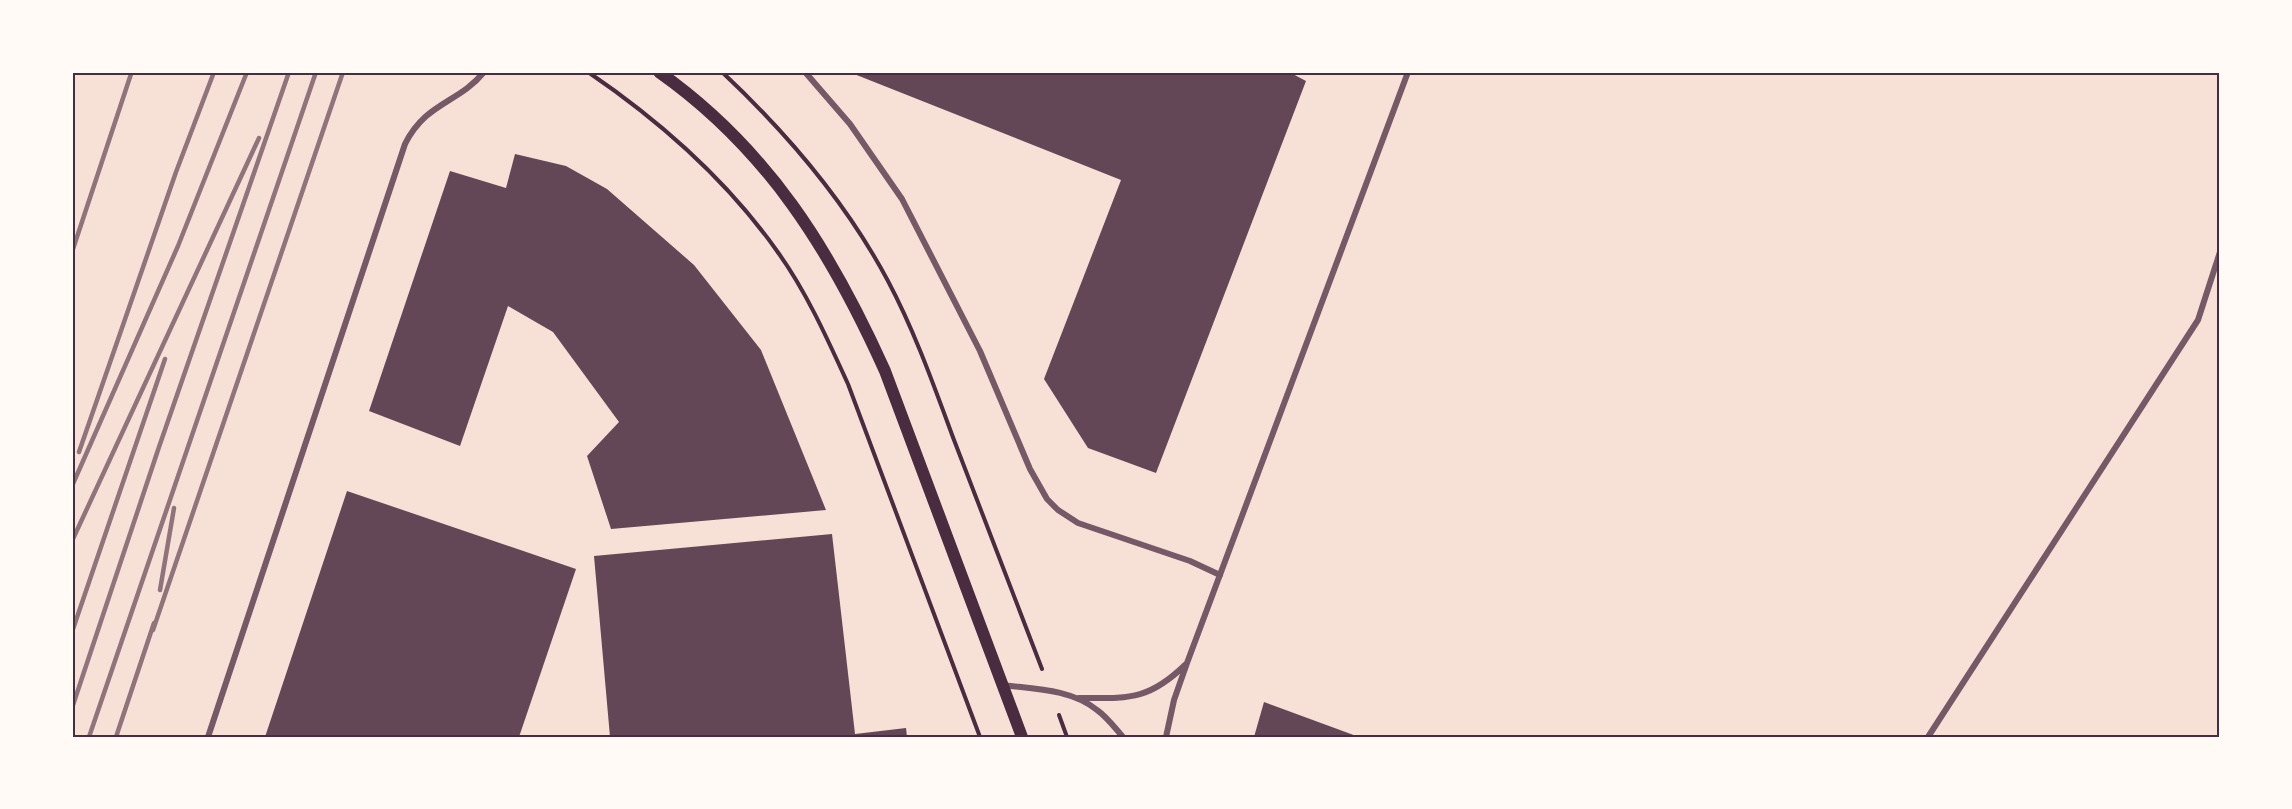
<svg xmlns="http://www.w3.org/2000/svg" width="2292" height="809" font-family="Arial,sans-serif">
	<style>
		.building { fill: #644757 }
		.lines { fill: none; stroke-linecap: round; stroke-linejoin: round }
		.path { stroke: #4a2c40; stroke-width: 4 }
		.minor { stroke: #755966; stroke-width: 6 }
		.secondary { stroke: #4a2c40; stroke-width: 12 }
		.rail { stroke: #8f747c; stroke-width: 4.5 }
		.neatline { fill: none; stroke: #4a2c40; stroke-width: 2 }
	</style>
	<rect width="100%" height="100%" fill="#f7e1d7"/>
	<g class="building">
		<polygon points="849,72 1289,72 1306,81 1156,473 1088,448 1044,379 1121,180"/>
		<polygon points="515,154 566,166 607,189 694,265 761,350 826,510 611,529 587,456 619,422 553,332 508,306 460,446 369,411 450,171 506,188"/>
		<polygon points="347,491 576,569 519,737 265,737"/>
		<polygon points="832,534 855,734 906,728 907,737 610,737 594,556"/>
		<polygon points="1264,702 1359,737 1254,737"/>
	</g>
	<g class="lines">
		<g class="path">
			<path d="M588 72C660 121 726 179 777 251 806 291 827 338 848 384L980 737"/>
			<path d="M722 72C787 133 846 202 888 281 915 332 934 386 954 440 983 516 1013 593 1042 669"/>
			<polyline points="1059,715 1067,737"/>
		</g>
		<g class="minor">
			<polyline points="805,72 850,124 902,199 980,351 1030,469 1047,499 1058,510 1078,523 1190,561 1220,575"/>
			<path d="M1002 685C1034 689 1071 689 1097 710 1107 717 1115 728 1123 737"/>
			<path d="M1079 698C1128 698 1148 701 1185 665"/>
			<path d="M208 737 405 144C426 102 459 103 484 72"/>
			<polyline points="1166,737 1174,700 1187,663 1408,72"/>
			<polyline points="1928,737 2198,320 2220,252"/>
		</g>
		<path class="secondary" d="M659 72C768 149 831 251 885 371L1022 737"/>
		<g class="rail">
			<polyline points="72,252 131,74"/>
			<polyline points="79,452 176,172 214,72"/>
			<polyline points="72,486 178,246 247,72"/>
			<polyline points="72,541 259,138"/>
			<polyline points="160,590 174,508"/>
			<polyline points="153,630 343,72"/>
			<polyline points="72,632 165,359"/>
			<polyline points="72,708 159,447 289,72"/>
			<polyline points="89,737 316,72"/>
			<polyline points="116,737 154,623"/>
		</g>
	</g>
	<rect width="2292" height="809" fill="none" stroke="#fffaf5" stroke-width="147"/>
	<rect x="74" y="74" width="2144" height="662" class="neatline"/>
</svg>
